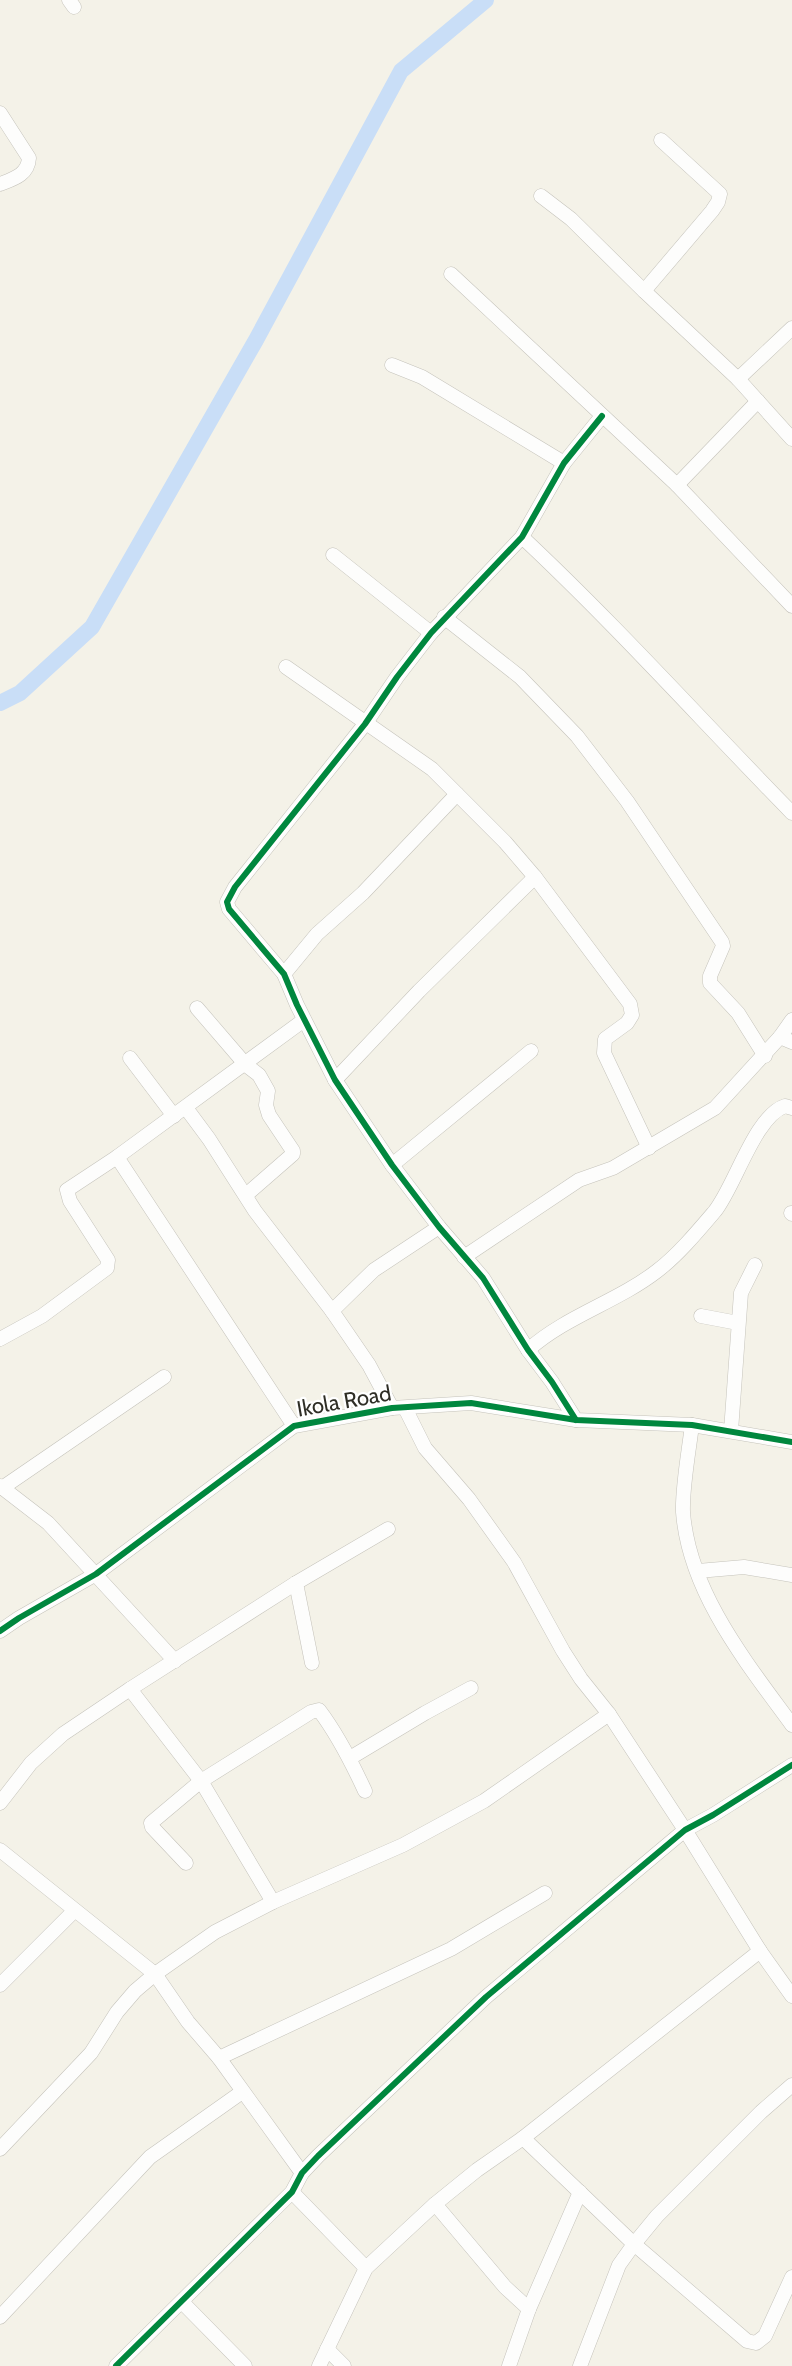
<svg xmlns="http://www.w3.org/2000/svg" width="792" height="2366" font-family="Cabin,sans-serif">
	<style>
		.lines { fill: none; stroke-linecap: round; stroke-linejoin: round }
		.river { stroke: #c9def7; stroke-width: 16 }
		.minor-casing { stroke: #c5c3bb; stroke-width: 15 }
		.minor { stroke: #fdfdfc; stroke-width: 14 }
		.cycleway-casing { stroke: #fff; stroke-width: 10 }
		.cycleway { stroke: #00873e; stroke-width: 6 }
		.labels { text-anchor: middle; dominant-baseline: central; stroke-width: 4.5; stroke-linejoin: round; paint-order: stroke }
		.street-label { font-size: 22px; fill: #2f2e26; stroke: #fff }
	</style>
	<rect width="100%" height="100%" fill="#f4f2e8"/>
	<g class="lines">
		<polyline class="river" points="0,703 20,693 92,627 256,340 401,71 486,0"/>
		<g class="minor-casing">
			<g id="minor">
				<polyline points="69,0 74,7"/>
				<path d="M0 113 29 158C28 175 13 179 0 184"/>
				<polyline points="541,196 571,219 644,291 738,379 792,439"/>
				<polyline points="451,274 677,485 792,606"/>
				<polyline points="644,291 712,211 718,202 720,194 661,140"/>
				<polyline points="392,365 422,377 564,463"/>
				<polyline points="738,379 792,328"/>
				<polyline points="677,485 758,401"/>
				<path d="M522 537C616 625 702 721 792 813"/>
				<polyline points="333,555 431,633"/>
				<polyline points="444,617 520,677 577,736 627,801 722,942 723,946 710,976 710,983 738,1013 765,1056"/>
				<polyline points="286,667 432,769 505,842 535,877 630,1004 632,1015 627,1023 605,1039 604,1053 649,1148"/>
				<polyline points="284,974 317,934 363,893 457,794"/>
				<polyline points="197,1008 246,1065 259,1075 268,1091 266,1105 269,1115 293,1151 293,1154 246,1195"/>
				<polyline points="780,1037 792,1020"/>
				<polyline points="130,1058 174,1116"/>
				<polyline points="335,1080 419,991 535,877"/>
				<polyline points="186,1108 209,1139 255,1211 332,1311 369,1365 392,1408"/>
				<polyline points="117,1157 294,1426"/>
				<polyline points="392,1165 531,1051"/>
				<polyline points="791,1213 792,1214"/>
				<polyline points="464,1257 579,1180 613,1168 715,1108 780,1037 792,1042"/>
				<polyline points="332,1311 374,1270 439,1227"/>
				<polyline points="701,1316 738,1323"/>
				<polyline points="0,1339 42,1316 107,1268 108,1260 70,1201 67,1190 117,1157 304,1020"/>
				<path d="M528 1350C566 1316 617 1302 657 1271 678 1255 698 1231 715 1211 735 1186 755 1116 785 1106L792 1108"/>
				<polyline points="405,1408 425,1448 469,1499 514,1562 563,1651 581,1679 609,1714 685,1830 760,1951 792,1996"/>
				<polyline points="576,1420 552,1382 528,1350 483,1278 439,1227 392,1165 335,1080 297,1005 284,974 229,909 227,902 235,887 365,724 397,677 431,633 522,537 564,463 602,416"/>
				<path d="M692 1425C689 1450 682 1488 683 1512 689 1592 746 1662 792 1725"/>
				<polyline points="731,1431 741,1293 755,1265"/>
				<polyline points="0,1486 48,1523 175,1661"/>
				<polyline points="2,1488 164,1377"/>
				<polyline points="698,1571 744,1567 792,1575"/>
				<polyline points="296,1583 312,1663"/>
				<polyline points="0,1631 19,1618 96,1574 294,1426 392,1408 471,1403 576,1420 692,1425 792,1442"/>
				<polyline points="130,1689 201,1781 273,1902"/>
				<polyline points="350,1758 425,1713 471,1688"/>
				<polyline points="0,1803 31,1763 63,1734 130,1689 296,1583 388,1529"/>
				<polyline points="0,1850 155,1974 188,2022 219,2058 302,2173"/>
				<path d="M186 1863 152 1827 151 1823 201 1781 311 1712 319 1710C338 1735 352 1763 365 1791"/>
				<polyline points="0,1985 74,1911"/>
				<polyline points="219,2058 451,1949 545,1893"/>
				<polyline points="523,2138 634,2244 747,2341 756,2343 765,2336 792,2277"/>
				<polyline points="0,2149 91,2053 117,2012 135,1991 155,1974 215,1932 273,1902 403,1845 484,1801 609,1714"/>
				<polyline points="292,2192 366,2268"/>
				<polyline points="435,2204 505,2287 529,2309"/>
				<polyline points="182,2302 245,2366"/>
				<polyline points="0,2317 150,2157 242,2092"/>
				<polyline points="327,2349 344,2366"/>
				<polyline points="116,2366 292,2192 302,2173 318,2156 486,1997 685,1830 713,1815 792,1765"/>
				<polyline points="319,2366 366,2268 435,2204 477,2170 523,2138 760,1951"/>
				<polyline points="509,2366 529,2309 580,2192"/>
				<polyline points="580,2366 619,2265 634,2244 657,2216 761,2112 792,2085"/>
			</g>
		</g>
		<use href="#minor" class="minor"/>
		<g class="cycleway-casing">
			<g id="cycleway">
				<polyline points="576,1420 552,1382 528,1350 483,1278 439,1227 392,1165 335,1080 297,1005 284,974 229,909 227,902 235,887 365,724 397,677 431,633 522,537 564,463 602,416"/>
				<polyline points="0,1631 19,1618 96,1574 294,1426 392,1408 471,1403 576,1420 692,1425 792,1442"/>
				<polyline points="116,2366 292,2192 302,2173 318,2156 486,1997 685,1830 713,1815 792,1765"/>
			</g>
		</g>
		<use href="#cycleway" class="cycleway"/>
	</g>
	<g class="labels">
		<g class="street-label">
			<text transform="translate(344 1401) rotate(-10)">Ikola Road</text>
		</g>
	</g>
</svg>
